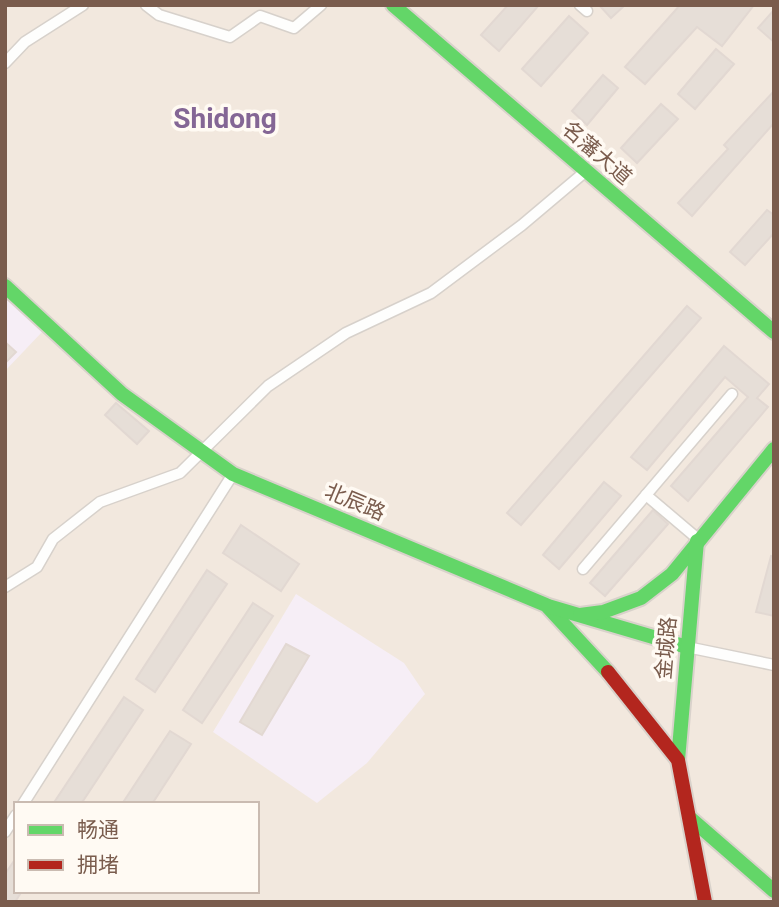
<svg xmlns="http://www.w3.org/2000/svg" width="779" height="907" font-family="Roboto,'Noto Sans SC',sans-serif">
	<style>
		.residential { fill: #f2e8de; fill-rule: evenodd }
		.education { fill: #f6eef6 }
		.building { fill: #e6ded7; stroke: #e2d8d2; stroke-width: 2 }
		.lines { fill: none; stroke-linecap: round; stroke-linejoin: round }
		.street-casing { stroke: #d7d1cb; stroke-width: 13 }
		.fast-casing { stroke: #d9d2cb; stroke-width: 18 }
		.jam-casing { stroke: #d9d2cb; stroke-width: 18 }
		.street { stroke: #fefefd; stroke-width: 10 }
		.fast { stroke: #63d668; stroke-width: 14 }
		.jam { stroke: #b3261e; stroke-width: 14 }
		.labels { text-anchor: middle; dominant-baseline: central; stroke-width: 7; stroke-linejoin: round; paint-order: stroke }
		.street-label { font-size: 21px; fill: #7a5c4d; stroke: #fffaf3 }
		.district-label { font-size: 28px; font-weight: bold; fill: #846695; stroke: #fffaf3 }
	</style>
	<rect width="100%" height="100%" fill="#f9f5f0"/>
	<path class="residential" d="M5 5H774V902H5ZM16 804H257V891H16Z"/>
	<g class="education">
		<polygon points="5,291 44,330 5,371"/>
		<polygon points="296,594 404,663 425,694 367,763 317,803 213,732"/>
	</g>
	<g class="building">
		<polygon points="508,5 539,5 499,51 481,35"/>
		<polygon points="599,5 625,5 611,18"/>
		<polygon points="680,5 754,5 722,46 697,27 645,84 625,67"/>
		<polygon points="774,10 774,42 758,28"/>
		<polygon points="569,16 588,33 541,86 522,69"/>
		<polygon points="716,49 734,64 695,109 678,94"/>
		<polygon points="603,75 618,88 587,125 572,111"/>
		<polygon points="774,91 774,123 692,216 678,203 728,149 724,145"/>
		<polygon points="661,104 678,119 637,163 621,148"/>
		<polygon points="767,210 774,215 774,233 745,265 730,252"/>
		<polygon points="687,306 701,318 521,525 507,513"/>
		<polygon points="5,342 16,352 5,363"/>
		<polygon points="724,346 769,384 757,398 768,407 688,501 671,486 748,397 725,377 647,470 631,457"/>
		<polygon points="116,403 149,431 137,444 105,415"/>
		<polygon points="604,482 621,496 559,569 543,555"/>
		<polygon points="653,510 668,524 605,596 590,583"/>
		<polygon points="241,525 299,564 281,591 223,553"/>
		<polygon points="771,556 774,557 774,616 756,612"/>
		<polygon points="207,570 227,584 155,692 136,679"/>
		<polygon points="253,603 273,616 202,723 183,710"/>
		<polygon points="286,644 309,656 262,735 240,722"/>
		<polygon points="124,697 143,710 81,804 53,804"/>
		<polygon points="170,731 191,744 152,804 122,804"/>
		<polygon points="16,858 16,891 22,891 15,902 5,902 5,874"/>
	</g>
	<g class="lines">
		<g class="street-casing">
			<g id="street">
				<polyline points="146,5 159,15 230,37 260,16 294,28 321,5"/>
				<polyline points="580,5 587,11"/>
				<polyline points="5,63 25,42 83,5"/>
				<polyline points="646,495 698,539"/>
				<polyline points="583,569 732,394"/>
				<polyline points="5,587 37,567 53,539 100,502 180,473 268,386 346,333 431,293 522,225 586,171"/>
				<polyline points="687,647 774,665"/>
				<polyline points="23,804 233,474"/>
				<polyline points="5,832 16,815"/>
			</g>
		</g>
		<g class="fast-casing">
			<g id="fast">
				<polyline points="393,5 774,332"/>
				<polyline points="5,286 122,394 233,474 546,605 608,672"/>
				<polyline points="548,606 687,647"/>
				<polyline points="580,615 603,612 641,598 672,574 774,449"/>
				<polyline points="678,760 697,541"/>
				<polyline points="690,818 774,891"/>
			</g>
		</g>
		<g class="jam-casing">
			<polyline id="jam" points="608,672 678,760 705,902"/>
		</g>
		<use href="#street" class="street"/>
		<use href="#fast" class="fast"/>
		<use href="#jam" class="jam"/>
	</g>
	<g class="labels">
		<g class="street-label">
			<text transform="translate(597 153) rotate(41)">名藩大道</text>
			<text transform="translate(355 502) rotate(23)">北辰路</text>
			<text transform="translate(666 648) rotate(-85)">金城路</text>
		</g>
		<g class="district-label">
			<text x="225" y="118">Shidong</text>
		</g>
	</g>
	<rect width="779" height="907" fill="none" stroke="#7a5c4d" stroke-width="14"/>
	<rect x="14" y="802" width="245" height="91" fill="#fffaf3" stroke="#cabbb1" stroke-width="2"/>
	<rect x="28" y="825" width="35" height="10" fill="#63d668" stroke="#cabbb1" stroke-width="2"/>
	<text x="77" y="837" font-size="21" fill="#7a5c4d">畅通</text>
	<rect x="28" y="860" width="35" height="10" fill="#b3261e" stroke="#cabbb1" stroke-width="2"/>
	<text x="77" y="872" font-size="21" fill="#7a5c4d">拥堵</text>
</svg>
